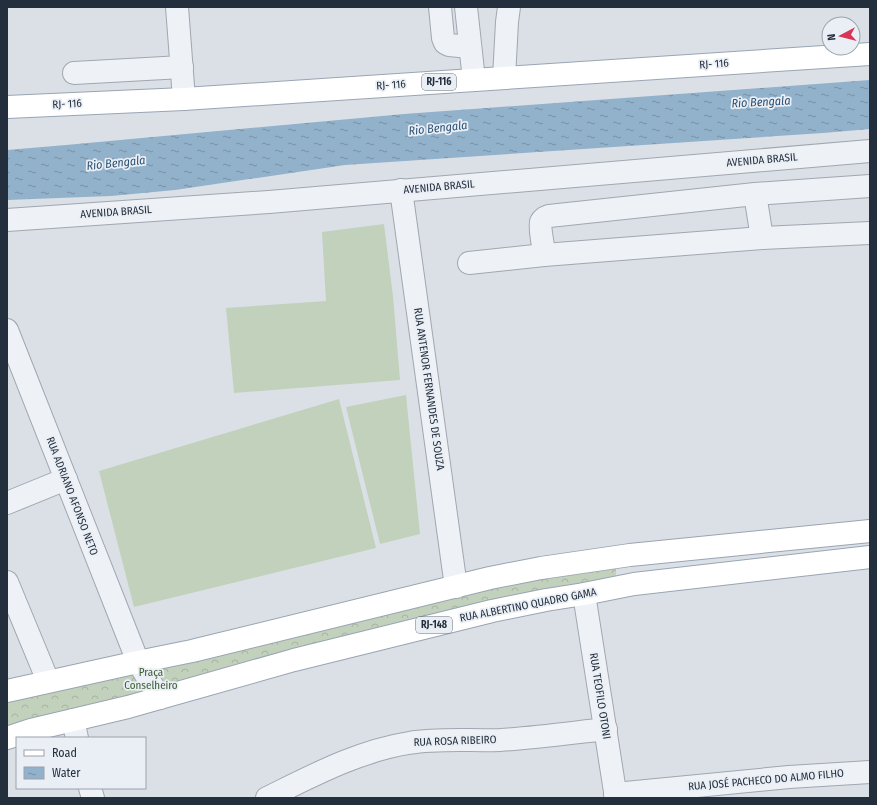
<svg xmlns="http://www.w3.org/2000/svg" width="877" height="805" font-family="'Fira Sans Condensed',sans-serif">
	<style>
		.forest { fill: url(#forest-crowns) }
		.garden { fill: #c2d1bb }
		.water { fill: url(#water-ripples) }
		.lines { fill: none; stroke-linecap: round; stroke-linejoin: round }
		.minor-casing { stroke: #a0a7b1; stroke-width: 24 }
		.major-casing { stroke: #99a5b3; stroke-width: 24 }
		.minor { stroke: #eef1f5; stroke-width: 22 }
		.major { stroke: #fff; stroke-width: 22 }
		.labels { text-anchor: middle; dominant-baseline: central; stroke-width: 3.5; stroke-linejoin: round; paint-order: stroke }
		.shield { fill: #eaeff5; stroke: #5f6975; stroke-width: 1 }
		.shield-label { font-size: 10px; font-weight: bold; fill: #242f3e }
		.street-label { font-size: 11px; fill: #242f3e; stroke: #eaeff5 }
		.park-label { font-size: 11px; fill: #3b5b30; stroke: #eaeff5 }
		.water-label { font-size: 12px; font-style: italic; fill: #2b5074; stroke: #eaeff5 }
	</style>
	<defs>
		<pattern id="forest-crowns" width="20" height="18" patternUnits="userSpaceOnUse"><rect width="20" height="18" fill="#c2d1bb"/><path d="M2 6a3 3 0 1 1 6 0M12 15a3 3 0 1 1 6 0" fill="none" stroke="#a7b4a2"/></pattern>
		<pattern id="water-ripples" width="26" height="14" patternUnits="userSpaceOnUse"><rect width="26" height="14" fill="#92b1ca"/><path d="M2 4q2-2 4 0t4 0M15 11q2-2 4 0t4 0" fill="none" stroke="#7790a5"/></pattern>
	</defs>
	<rect width="100%" height="100%" fill="#dbe0e7"/>
	<polygon class="forest" points="616,558 616,584 7,732 7,695"/>
	<g class="garden">
		<polygon points="384,224 393,296 400,380 234,393 226,308 326,301 322,232"/>
		<polygon points="406,395 420,534 380,544 346,407"/>
		<polygon points="339,399 376,548 134,607 99,471"/>
	</g>
	<polygon class="water" points="870,80 870,129 823,133 345,165 175,190 111,196 7,200 7,150 66,145 404,114"/>
	<g class="lines">
		<g class="minor-casing">
			<g id="minor">
				<polyline points="177,7 184,99"/>
				<polyline points="440,7 443,38 445,43 449,45 470,47"/>
				<polyline points="466,7 474,80"/>
				<polyline points="74,73 182,67"/>
				<polyline points="504,78 507,22 509,7"/>
				<polyline points="401,190 456,587"/>
				<polyline points="755,194 762,238"/>
				<polyline points="7,220 269,202 870,151"/>
				<path d="M544 255C544 248 539 228 541 222 543 218 546 217 549 216L755 194 870 186"/>
				<polyline points="469,263 544,255 762,238 870,233"/>
				<polyline points="7,330 138,662 160,698"/>
				<polyline points="7,503 66,479"/>
				<polyline points="7,582 48,681"/>
				<polyline points="584,594 616,798"/>
				<polyline points="73,720 77,738"/>
				<polyline points="90,788 93,798"/>
				<polyline points="615,794 789,777 870,772"/>
				<path d="M267 798C312 776 358 751 409 743 439 738 469 741 500 740 535 738 570 733 606 729"/>
			</g>
		</g>
		<g class="major-casing">
			<g id="major">
				<polyline points="7,107 184,99 870,54"/>
				<polyline points="7,691 138,662 192,651 490,578 541,568 630,555 870,531"/>
				<polyline points="7,738 31,730 128,707 294,660 492,611 546,600 584,594 634,584 870,557"/>
			</g>
		</g>
		<use href="#minor" class="minor"/>
		<use href="#major" class="major"/>
	</g>
	<g class="labels">
		<g class="shield">
			<rect x="422" y="74" width="34" height="16" rx="3"/>
			<rect x="416" y="617" width="36" height="16" rx="3"/>
		</g>
		<g class="shield-label">
			<text x="439" y="82">RJ-116</text>
			<text x="434" y="625">RJ-148</text>
		</g>
		<g class="street-label">
			<text transform="translate(714 64) rotate(-4)">RJ- 116</text>
			<text transform="translate(391 85) rotate(-4)">RJ- 116</text>
			<text transform="translate(67 104) rotate(-3)">RJ- 116</text>
			<text transform="translate(762 160) rotate(-5)">AVENIDA BRASIL</text>
			<text transform="translate(439 187) rotate(-5)">AVENIDA BRASIL</text>
			<text transform="translate(116 212) rotate(-4)">AVENIDA BRASIL</text>
			<text transform="translate(429 389) rotate(82)">RUA ANTENOR FERNANDES DE SOUZA</text>
			<text transform="translate(72 496) rotate(69)">RUA ADRIANO AFONSO NETO</text>
			<text transform="translate(528 605) rotate(-11)">RUA ALBERTINO QUADRO GAMA</text>
			<text transform="translate(600 696) rotate(81)">RUA TEOFILO OTONI</text>
			<text transform="translate(455 741) rotate(-2)">RUA ROSA RIBEIRO</text>
			<text transform="translate(766 780) rotate(-5)">RUA JOSÉ PACHECO DO ALMO FILHO</text>
		</g>
		<g class="park-label">
			<text x="151" y="672">Praça<tspan x="151" dy="13">Conselheiro</tspan></text>
		</g>
		<g class="water-label">
			<text transform="translate(761 102) rotate(-3)">Rio Bengala</text>
			<text transform="translate(438 128) rotate(-6)">Rio Bengala</text>
			<text transform="translate(116 163) rotate(-6)">Rio Bengala</text>
		</g>
	</g>
	<rect width="877" height="805" fill="none" stroke="#242f3e" stroke-width="16"/>
	<rect x="16" y="737" width="130" height="52" fill="#eaeff5" stroke="#9ba2ac"/>
	<rect x="24" y="750" width="20" height="6" fill="#ffffff" stroke="#9ba2ac"/>
	<text x="52" y="757" font-size="12" fill="#242f3e">Road</text>
	<rect x="24" y="767" width="20" height="12" fill="url(#water-ripples)" stroke="#9ba2ac"/>
	<text x="52" y="777" font-size="12" fill="#242f3e">Water</text>
	<g transform="translate(841 36) rotate(263)"><circle r="19" fill="#eaeff5" stroke="#9ba2ac"/>
	<path d="M0-3L7 15L0 10L-7 15Z" fill="#d83456"/>
	<text y="-6" font-size="11" font-weight="bold" text-anchor="middle" fill="#242f3e">N</text>
	</g>
</svg>
